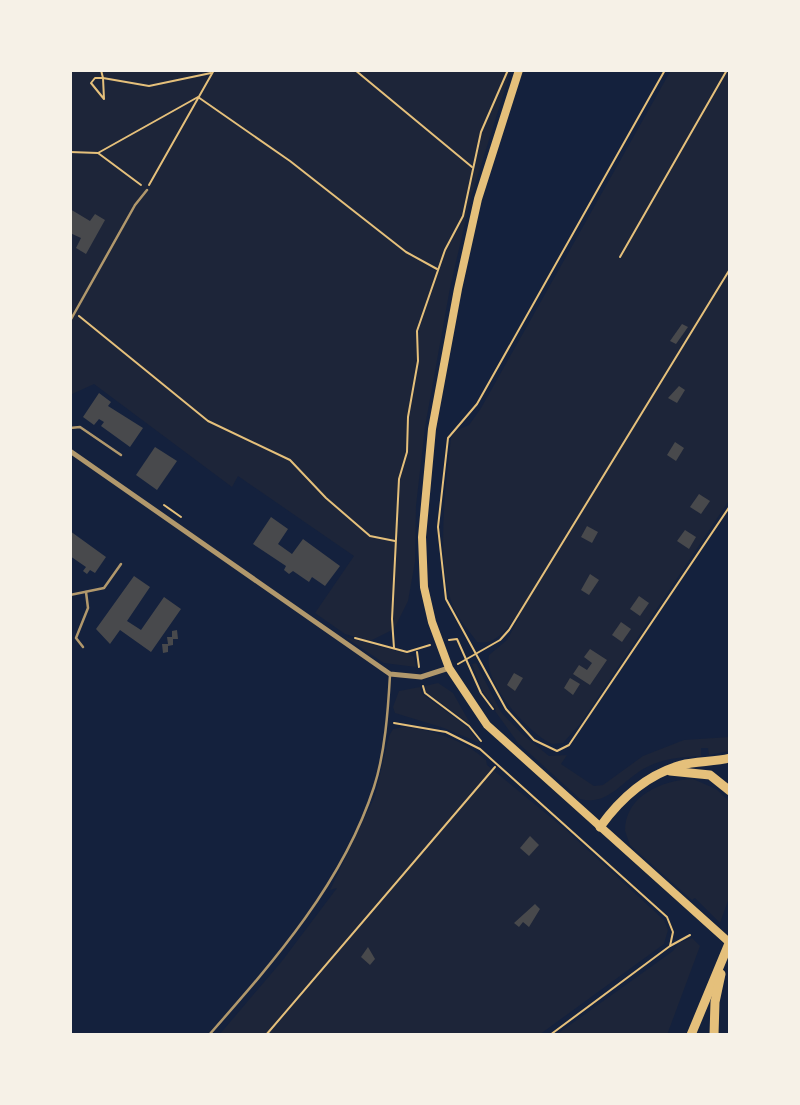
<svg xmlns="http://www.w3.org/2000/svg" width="800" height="1105" font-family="'Source Sans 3',sans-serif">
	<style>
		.green { fill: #1d2539 }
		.building { fill: #48494c }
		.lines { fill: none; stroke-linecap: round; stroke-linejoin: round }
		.path { stroke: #e5c07b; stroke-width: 2 }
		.service { stroke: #b1986c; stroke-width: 2.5 }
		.minor { stroke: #b1986c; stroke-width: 5 }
		.secondary { stroke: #e5c07b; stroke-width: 8 }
		.primary { stroke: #e5c07b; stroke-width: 9 }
	</style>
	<rect width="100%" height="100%" fill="#14213d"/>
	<g class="green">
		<polygon points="70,70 511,70 471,197 450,288 425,427 416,506 415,562 408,601 394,629 370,641 345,634 315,613 354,556 238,476 232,487 94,384 70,395"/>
		<path d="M671 70H730V499L580 724 563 743 552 744C528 733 483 683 489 655L507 640 519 618 516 617C506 629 495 646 477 642 469 630 458 619 453 606 435 563 446 484 451 438L455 431 469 425 481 408Z"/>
		<polygon points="345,637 408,654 414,657 416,667 384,663"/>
		<path d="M476 663 501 712 522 734 549 756 567 755 561 764 594 786 603 785 643 756 684 740 730 737V751L709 755 708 748H701V756C683 757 664 758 647 767 624 778 609 807 580 799L518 743 495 711 496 709 483 692 472 664Z"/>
		<polygon points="438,683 453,693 471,725 426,692 425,686"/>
		<polygon points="420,687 422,694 466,726 480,743 444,728 395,713 393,707 399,691"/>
		<path d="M406 727C436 731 463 740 486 760L487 765 565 829 664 920 668 930 664 944 539 1035H219L282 961 337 888 330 890 375 796 389 736 393 729Z"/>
		<path d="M693 779 716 789 730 802V895L720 923 695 898 692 900 630 845 625 831C625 795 663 780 693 779Z"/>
		<polygon points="692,938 700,946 667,1035 556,1035 673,951 679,943"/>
	</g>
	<g class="building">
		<polygon points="70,209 90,221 95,214 105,220 86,254 76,248 81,238 70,233"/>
		<polygon points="682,324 688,327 676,344 670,341"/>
		<polygon points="679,386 685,390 677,403 668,398"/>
		<polygon points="99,393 111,402 108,406 143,428 130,447 101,426 104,422 99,419 94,425 83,417"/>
		<polygon points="675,442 684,448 676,461 667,455"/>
		<polygon points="155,447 177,461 157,490 136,475"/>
		<polygon points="699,494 710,501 701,514 690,507"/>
		<polygon points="271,517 288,529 278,544 292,554 303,539 340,566 325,586 312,577 309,582 293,571 289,574 284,570 286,566 253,544"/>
		<polygon points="587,526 598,532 592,543 581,537"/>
		<polygon points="685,530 696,537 689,549 677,541"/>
		<polygon points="70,531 106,557 95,573 90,570 87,574 83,571 86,567 70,556"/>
		<polygon points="590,574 599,580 589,595 581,590"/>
		<polygon points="134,576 150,587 127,621 141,630 164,597 181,609 151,652 120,630 110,644 96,629"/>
		<polygon points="639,596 649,603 640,616 630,609"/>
		<polygon points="621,622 631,629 622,642 612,635"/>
		<polygon points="177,630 178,639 173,639 173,645 168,646 168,652 163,653 162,644 168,644 167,637 172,637 172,631"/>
		<polygon points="590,649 607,660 590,685 573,674 579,665 587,670 592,663 584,657"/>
		<polygon points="514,673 523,678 515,691 507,685"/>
		<polygon points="570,678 580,684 573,695 564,688"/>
		<polygon points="530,836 539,845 529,856 520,848"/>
		<polygon points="535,904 540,909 529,927 523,922 519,927 514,923"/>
		<polygon points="368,947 375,959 370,965 361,957"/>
	</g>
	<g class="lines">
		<g class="path">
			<polyline points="101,70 103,78 149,86 211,73"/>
			<polyline points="355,70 472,167"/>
			<polyline points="665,70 477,404 448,438 438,527 446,599 506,709 534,740 557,751 569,745 730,506"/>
			<polygon points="95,78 103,78 104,99 91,83"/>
			<polyline points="70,152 98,153 141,185"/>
			<polyline points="98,153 198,97 290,161 406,252 437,269"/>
			<polyline points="149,185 214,70"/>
			<polyline points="620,257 727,70"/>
			<polyline points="79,316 208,421 290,460 326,498 370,536 395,541"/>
			<polyline points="164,505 181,517"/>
			<polyline points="355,638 407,652 430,645"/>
			<polyline points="449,640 457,639 481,693 493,709"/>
			<polyline points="394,648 392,619 399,479 407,452 408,417 418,361 417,331 445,250 463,216 481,132 508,70"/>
			<polyline points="417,652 419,667"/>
			<polyline points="458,664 500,640 509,630 730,269"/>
			<polyline points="423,686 425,693 469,726 481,741"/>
			<polyline points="394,723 446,732 480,749 667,917 673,932 670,946"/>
			<polyline points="266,1035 495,767"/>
			<polyline points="550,1035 670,946 690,935"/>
		</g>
		<g class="service">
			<polyline points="70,321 135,205 147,190"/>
			<polyline points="70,428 80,427 121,455"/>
			<polyline points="70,595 104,588 121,564"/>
			<polyline points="83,647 76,638 88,608 86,592"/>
			<path d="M209 1035C275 960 343 883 374 787 385 753 388 711 390 675"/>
		</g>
		<polyline class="minor" points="70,451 390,674 421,677 449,668"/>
		<polyline class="secondary" points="519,70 478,199 458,289 432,429 422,537 424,587 432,622 449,668 487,725 730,943"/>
		<g class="primary">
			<polyline points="670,771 710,775 730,791"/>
			<path d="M600 827C620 799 647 775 681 765 697 761 714 762 730 758"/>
			<polyline points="691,1035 730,941"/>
			<polyline points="714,1035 715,1002 721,974"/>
		</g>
	</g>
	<rect width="800" height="1105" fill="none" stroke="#f6f1e7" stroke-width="144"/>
</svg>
